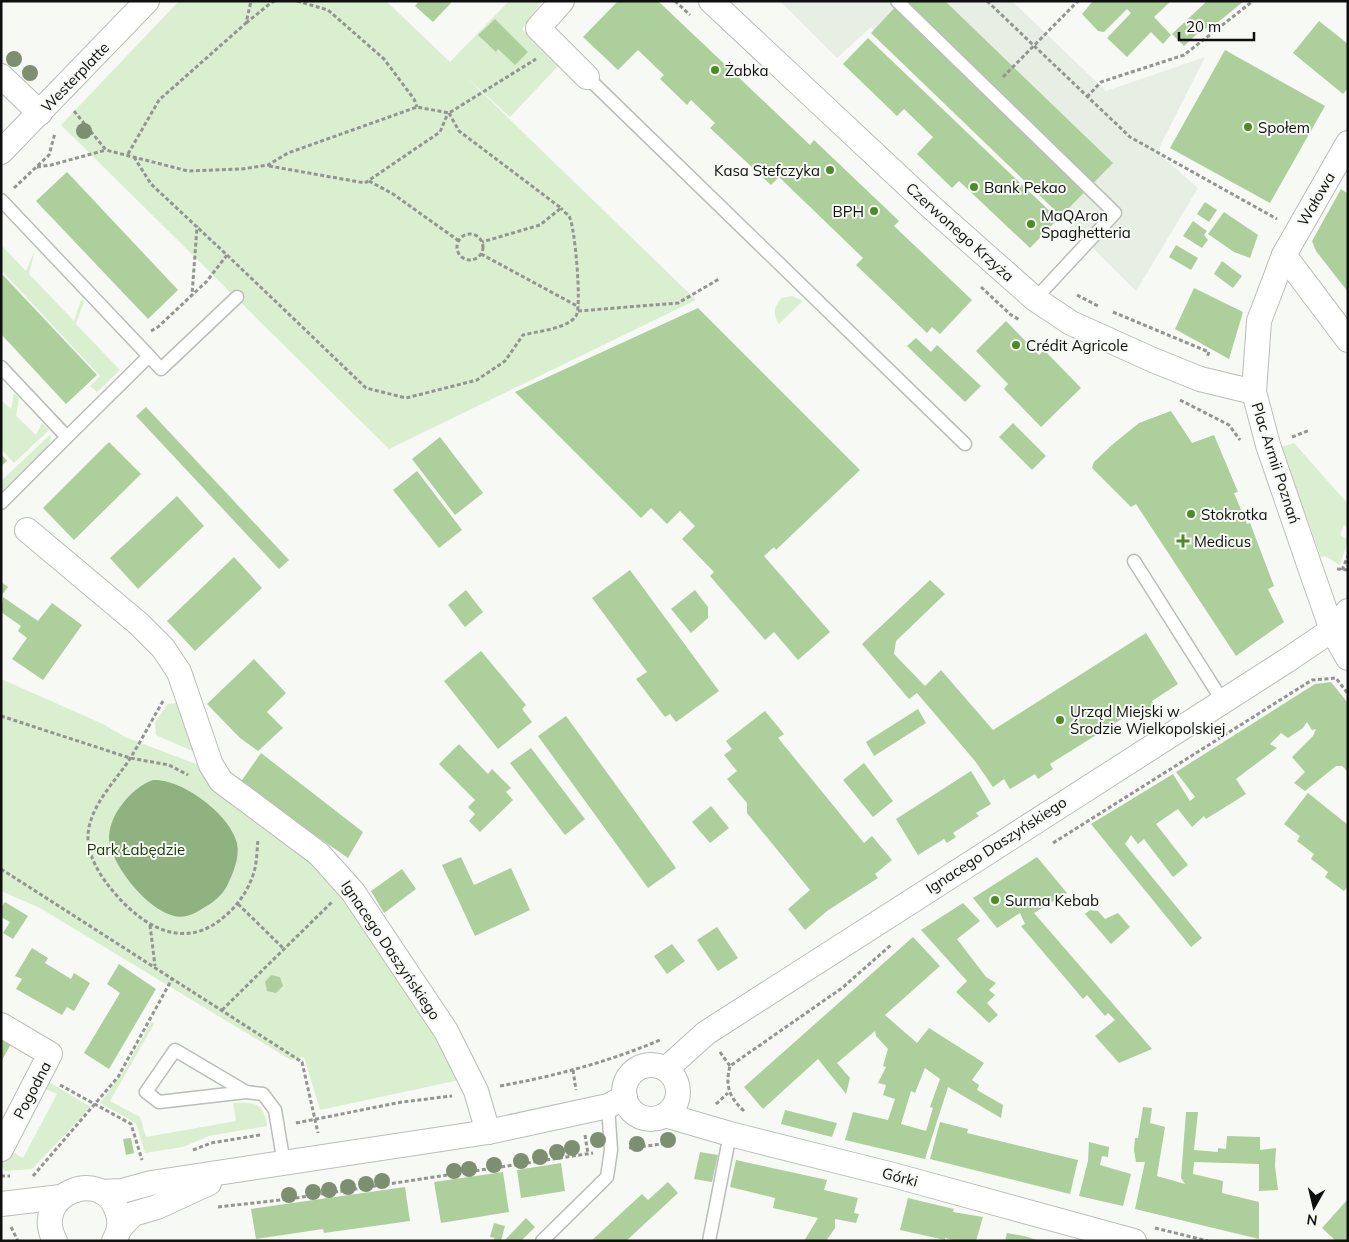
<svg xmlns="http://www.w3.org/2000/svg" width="1349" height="1242" font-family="Mulish,sans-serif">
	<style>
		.built { fill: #e7eee4 }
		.green { fill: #d9efcf }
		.water { fill: #90b180 }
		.building { fill: #accf9c; fill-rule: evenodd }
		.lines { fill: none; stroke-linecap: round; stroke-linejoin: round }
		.lane-casing { stroke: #bbbdba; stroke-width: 15 }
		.street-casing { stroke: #bbbdba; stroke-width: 26 }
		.path { stroke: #939592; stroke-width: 3; stroke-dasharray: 4 2.5; stroke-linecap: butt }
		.lane { stroke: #fff; stroke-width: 12 }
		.street { stroke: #fff; stroke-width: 24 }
		.tree { fill: #7d8f70 }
		.poi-dot { fill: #4e8a29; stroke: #f7f9f5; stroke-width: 2 }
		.labels { text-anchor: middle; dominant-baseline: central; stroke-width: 4; stroke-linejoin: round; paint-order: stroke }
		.poi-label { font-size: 15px; fill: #0e0f0e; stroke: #f7f9f5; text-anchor: start }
		.street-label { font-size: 15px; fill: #0e0f0e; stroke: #f7f9f5 }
		.park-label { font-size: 15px; fill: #193904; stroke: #f7f9f5 }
	</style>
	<rect width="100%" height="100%" fill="#f7f9f5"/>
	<polygon class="built" points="780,1 1012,1 1106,91 1205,57 1157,152 1198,188 1136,291 871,27 837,58"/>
	<g class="green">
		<polygon points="179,1 386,1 450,62 509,1 542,1 522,29 560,64 510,117 464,75 696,300 389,449 61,125"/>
		<polygon points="1,245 26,271 35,250 29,274 74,321 81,300 84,301 76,324 120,370 97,392 90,386 100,376 1,270"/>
		<path d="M792 296 801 300 802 302 779 324C773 315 773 306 782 298Z"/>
		<polygon points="14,393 19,398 16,416 36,435 42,423 49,430 14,463 1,449 1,400 11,409"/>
		<path d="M51 434C53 453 15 480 1 493V481Z"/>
		<polygon points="1294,443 1348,504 1348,527 1344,525 1340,535 1348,540 1340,565 1325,556 1321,557 1281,447"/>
		<polygon points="1,679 103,724 125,737 204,767 332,879 464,1079 320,1110 304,1057 291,1060 40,908 1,891"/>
		<polygon points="177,703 197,753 156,735 155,722 168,704"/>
		<path d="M151 1022 154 1024 110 1101 140 1117 146 1137 236 1121 233 1103C254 1102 264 1102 267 1126L209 1136 183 1147 145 1153 136 1123 100 1103 125 1069Z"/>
		<polygon points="47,1081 91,1107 32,1169 5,1171 1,1165 9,1150 23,1158 57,1094 43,1088"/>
	</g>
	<path class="water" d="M153 780C181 778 230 814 237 843 240 858 233 873 227 886 222 895 214 902 205 907 196 913 185 919 174 916 147 909 116 870 110 845 104 820 130 788 153 780Z"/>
	<g class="building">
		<polygon points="419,1 449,1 451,3 433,22 415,6"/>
		<polygon points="618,1 658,1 810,145 814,140 899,221 894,226 972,300 940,334 932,327 927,333 856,265 863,258 779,177 771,185 710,128 715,123 691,100 687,105 660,79 664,75 638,50 618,70 583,37"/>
		<polygon points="901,1 945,1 1113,163 1061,216 871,33"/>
		<polygon points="1093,1 1171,1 1154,17 1171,35 1163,44 1151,32 1127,57 1107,38 1131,13 1127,9 1104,32 1098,31 1082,14"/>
		<polygon points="1207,1 1244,1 1217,23 1199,32 1184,46 1172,34"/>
		<polygon points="495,19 528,52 515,65 498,49 496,52 478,35"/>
		<polygon points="1319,21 1348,44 1348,88 1343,94 1293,53"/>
		<polygon points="868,38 1058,219 1030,248 959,181 952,188 917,154 933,137 904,109 897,116 843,64"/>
		<polygon points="1225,50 1325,106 1270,203 1170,148"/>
		<polygon points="67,172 178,290 148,319 36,201"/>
		<polygon points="1341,189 1348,194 1348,292 1316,251 1312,241"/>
		<polygon points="1205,202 1217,210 1209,222 1197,214"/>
		<polygon points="1224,212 1258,235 1250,258 1234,252 1208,234"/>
		<polygon points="1193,221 1207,231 1204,235 1208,240 1202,248 1183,236"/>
		<polygon points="1176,245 1198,258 1191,270 1169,257"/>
		<polygon points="1222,261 1242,276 1233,288 1214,274"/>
		<polygon points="1,273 97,375 66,404 1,334"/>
		<polygon points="1194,288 1243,312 1229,359 1175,329"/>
		<polygon points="698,308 860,470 776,550 774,547 764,556 830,632 798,660 774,632 765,640 710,576 714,572 682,539 695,526 680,511 667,524 651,508 641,518 515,392"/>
		<polygon points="1006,321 1039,355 1044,350 1081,388 1041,427 1004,389 1008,384 976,351"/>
		<polygon points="916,338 931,352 937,345 981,386 965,402 907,346"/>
		<polygon points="146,407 289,560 279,569 136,416"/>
		<polygon points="1171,411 1192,443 1214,435 1238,492 1234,493 1247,524 1250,523 1274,586 1268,589 1284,622 1236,656 1136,504 1131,507 1092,468 1094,462 1112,445 1139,423"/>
		<polygon points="1013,423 1046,456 1032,470 999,437"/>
		<polygon points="440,437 483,493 455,515 412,459"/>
		<polygon points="109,442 141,474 74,540 43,508"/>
		<polygon points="1,454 7,461 1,466"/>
		<polygon points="417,471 462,530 439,548 393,490"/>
		<polygon points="177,496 204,526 138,589 110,558"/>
		<polygon points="234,557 262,588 195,651 167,621"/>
		<polygon points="630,570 719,691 676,722 670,714 665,717 636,679 647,672 592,598"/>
		<polygon points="930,580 945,594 896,641 894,654 925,686 941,670 993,730 1146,633 1178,684 1152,701 1154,705 1139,715 1136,710 1050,764 1053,769 1038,779 1035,774 1010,789 1004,779 993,787 975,761 917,693 909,699 862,644"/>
		<polygon points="1,582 8,587 1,596"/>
		<polygon points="466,590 483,612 465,627 448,605"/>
		<polygon points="695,590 708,607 708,618 691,633 671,609"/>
		<polygon points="3,597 38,621 52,603 82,625 43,680 12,659 27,638 18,631 21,626 1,612"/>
		<polygon points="481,651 526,705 522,709 532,722 498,749 444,681"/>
		<polygon points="254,659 286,693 267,712 283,728 258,751 240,738 207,704"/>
		<polygon points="1331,682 1348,703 1348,772 1342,766 1336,766 1305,791 1294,783 1305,772 1292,757 1313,736 1316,729 1312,730 1307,722 1303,728 1288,738 1281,733 1270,744 1277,748 1236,779 1246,794 1206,819 1204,816 1192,827 1178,809 1156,824 1188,865 1173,877 1144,839 1138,844 1131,835 1125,844 1202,938 1191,947 1091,824 1173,774 1190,801 1195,797 1176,772 1315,684"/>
		<polygon points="918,709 926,723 874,756 866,742"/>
		<polygon points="765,711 784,734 778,738 864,843 872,836 892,860 875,874 878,878 827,911 805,930 788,909 810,890 747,813 747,803 727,779 737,771 724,755 732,749 726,741"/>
		<polygon points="566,716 676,868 648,888 538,736"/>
		<polygon points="459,744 488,774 492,769 511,788 506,792 513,800 480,832 469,821 475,814 468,807 475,800 439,764"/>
		<polygon points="531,748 585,819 565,835 510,763"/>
		<polygon points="261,753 363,832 348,858 240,783"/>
		<polygon points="864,763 893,801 873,817 843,780"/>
		<polygon points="971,771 991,804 976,813 979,816 953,833 956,837 947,843 944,839 918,855 896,819"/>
		<polygon points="1308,793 1348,825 1348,886 1344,891 1325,877 1328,872 1311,859 1314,854 1297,841 1300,836 1284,824"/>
		<polygon points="711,806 729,828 710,843 692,822"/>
		<polygon points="461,857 474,885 511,868 530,910 475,936 442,865"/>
		<polygon points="1037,857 1067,893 1034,913 1152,1049 1119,1063 1095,1036 1115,1020 1108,1013 1105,1016 1087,995 1083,999 1021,926 1025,924 1020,913 997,928 973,898"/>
		<polygon points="402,869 416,889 384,913 371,891"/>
		<polygon points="5,902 28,916 13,939 3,933 10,922 1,917 1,907"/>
		<polygon points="963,903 980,921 957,939 986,977 996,983 989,990 995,995 987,1003 998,1015 989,1023 956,992 967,981 921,930"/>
		<polygon points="1090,910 1098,911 1105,919 1118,913 1130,927 1111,944 1085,914"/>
		<polygon points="717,927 738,958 718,971 697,940"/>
		<path d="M913 937 940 966 885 1015 917 1043 929 1028 984 1063 972 1080 979 1085 977 1090 1003 1105 1001 1118 948 1087 925 1159 845 1140 853 1112 888 1120 895 1099 883 1095 886 1085 878 1083 886 1067 883 1066 888 1049 876 1036 875 1031 837 1063 850 1078 846 1094 818 1059 763 1109 744 1087ZM925 1068 940 1079 930 1107 933 1108 926 1131 901 1124 911 1091 915 1093Z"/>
		<polygon points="672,944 685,961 667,974 654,956"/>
		<polygon points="32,948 48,958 45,963 71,979 74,973 90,983 74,1011 67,1007 62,1015 16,989 22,979 15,976"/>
		<polygon points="119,964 156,989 109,1069 84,1053 120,993 107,984"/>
		<polygon points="271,975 280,977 283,986 276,993 267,991 265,982"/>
		<polygon points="1,1038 11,1044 1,1062"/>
		<polygon points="1143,1107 1152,1108 1150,1123 1165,1127 1157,1176 1185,1184 1181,1178 1186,1112 1198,1112 1194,1150 1218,1152 1218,1148 1226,1149 1227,1136 1260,1137 1260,1150 1276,1148 1275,1166 1278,1190 1259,1191 1259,1164 1194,1162 1193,1174 1223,1181 1222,1193 1259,1202 1259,1239 1135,1209 1145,1162 1136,1162 1134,1150 1135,1138 1138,1138"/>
		<polygon points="785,1110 837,1123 832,1137 781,1124"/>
		<polygon points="940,1122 968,1129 967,1133 1078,1160 1070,1194 930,1159"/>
		<polygon points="131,1138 134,1153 126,1155 123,1139"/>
		<polygon points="1089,1142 1109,1147 1108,1157 1102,1156 1100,1165 1131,1174 1123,1206 1079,1196 1088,1161"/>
		<polygon points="700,1152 718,1155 712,1182 694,1179"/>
		<polygon points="736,1160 827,1180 824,1190 858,1198 854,1213 859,1214 856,1223 835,1219 835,1228 826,1241 804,1241 818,1218 773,1208 775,1198 730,1187"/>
		<polygon points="561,1163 565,1191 521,1198 517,1170"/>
		<polygon points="503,1172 509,1212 441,1223 434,1182"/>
		<polygon points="668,1182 678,1193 626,1241 591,1241 642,1194 648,1200"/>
		<polygon points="405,1187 410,1221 324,1233 323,1229 256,1239 251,1209"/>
		<polygon points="908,1198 954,1209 953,1212 983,1217 976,1241 957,1241 945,1238 945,1240 900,1230"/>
		<polygon points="1348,1199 1348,1241 1336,1241 1322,1228"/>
		<polygon points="526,1218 535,1227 521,1241 504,1241"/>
		<polygon points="494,1223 505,1226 501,1241 492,1241 495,1238 490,1237"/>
		<polygon points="1007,1233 1024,1236 1041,1241 1005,1241"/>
	</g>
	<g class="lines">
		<g class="lane-casing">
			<g id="lane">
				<polyline points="897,1 1115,213 1035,299"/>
				<polyline points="587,77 965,444"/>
				<polyline points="1,200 149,356 67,437 1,367"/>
				<polyline points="149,356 161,369 237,297"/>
				<polyline points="1,503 67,437"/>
				<polyline points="1134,561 1222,700"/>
				<polyline points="246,1092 175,1050 146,1092 159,1102 246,1092 263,1094 275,1110 284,1164"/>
				<polyline points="542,1241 607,1177 611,1150 608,1106"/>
				<polyline points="709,1241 730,1134"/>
			</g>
		</g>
		<g class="street-casing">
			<g id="street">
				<polyline points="562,1 538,28 587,77"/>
				<polyline points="711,1 930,206 1035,299 1071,323 1153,360 1200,379 1254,392"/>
				<polyline points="1,76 40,113"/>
				<polyline points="1348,143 1284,255 1259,321 1254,392 1268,445 1312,573 1332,630 1348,658"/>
				<polyline points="1,152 147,1"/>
				<polyline points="1284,255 1348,340"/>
				<polyline points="27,530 139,624 163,648 179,672 211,765 221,781 319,854 353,892 446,1031 476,1091 488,1132"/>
				<polyline points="1,1025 50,1054 1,1149"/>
				<circle cx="651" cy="1092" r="27"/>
				<polyline points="666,1069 706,1033 1286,661 1332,630 1348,611"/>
				<polyline points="665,1115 730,1134 893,1175 1134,1241"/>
				<polyline points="102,1192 122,1191 151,1183 488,1132 608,1106 625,1097"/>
				<polyline points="1,1204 61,1197"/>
				<polyline points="119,1229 133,1214 157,1207 209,1183"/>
				<path d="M55 1241C30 1194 103 1166 117 1211 121 1221 120 1231 114 1241"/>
			</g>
		</g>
		<g class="path">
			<polyline points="297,1 328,10 384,59 414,99 417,107"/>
			<polyline points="675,1 690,15"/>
			<polyline points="987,1 1130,137 1277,219"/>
			<polyline points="246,23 272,2 276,1"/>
			<polyline points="1003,77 1078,1"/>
			<polyline points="1087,97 1101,82 1184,55 1253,1"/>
			<polyline points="74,111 106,150 188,171 242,169 268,165 288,153 417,107 449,113 536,59"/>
			<polyline points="449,113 459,131 561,208 540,225 482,242"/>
			<polyline points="128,154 159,100 246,23 251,1"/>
			<polyline points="134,157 151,184 197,227 192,295"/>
			<polyline points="269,166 365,183 440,132 448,113"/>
			<polyline points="37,167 51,165 106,150"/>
			<polyline points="369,181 393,194 459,241"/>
			<polyline points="14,188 49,155 55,133"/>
			<circle cx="470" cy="247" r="13"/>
			<polyline points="481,254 579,307"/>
			<path d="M227 255 366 388 406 398 477 380 505 361 523 335C538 331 567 329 576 316 582 307 575 225 569 216 567 214 563 211 561 208"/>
			<polyline points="981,287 1011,315 1020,320"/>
			<polyline points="1077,295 1098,306"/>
			<polyline points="578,311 678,303 719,279"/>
			<polyline points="1113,312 1209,352 1207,357"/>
			<polyline points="151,331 158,327 207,281 227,255 197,227"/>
			<polyline points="1180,400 1229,425 1240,440"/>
			<polyline points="1292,437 1310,430"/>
			<polyline points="1337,569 1348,570"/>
			<polyline points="1342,570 1348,556"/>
			<path d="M163 701C152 720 142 739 131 757 116 781 89 806 88 836 87 853 98 872 108 885 135 920 177 952 219 921 236 908 248 892 254 872 257 862 257 849 258 839"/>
			<polyline points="1,716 130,758 169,765 188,775"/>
			<polyline points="1053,843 1312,680 1336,678 1348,694"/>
			<polyline points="1,869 302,1062 318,1133"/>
			<polyline points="238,904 284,949"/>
			<polyline points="150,925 155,966"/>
			<polyline points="222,1010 332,902"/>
			<polyline points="720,1052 730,1066"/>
			<polyline points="573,1070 576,1090"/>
			<polyline points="60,1085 131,1124 142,1160"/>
			<path d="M500 1086C555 1076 608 1062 660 1040"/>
			<polyline points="716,1104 728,1093"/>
			<path d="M744 1111C729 1097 725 1086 730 1066L842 988 891 945"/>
			<polyline points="296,1123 402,1102 452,1096"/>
			<polyline points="585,1135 588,1154"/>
			<polyline points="629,1148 670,1143"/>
			<polyline points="193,1150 211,1143 260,1135"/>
			<polyline points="1,1176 10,1176"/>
			<polyline points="33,1176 118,1077 172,979"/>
			<polyline points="218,1207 289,1199 593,1153"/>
			<polyline points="11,1227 18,1241"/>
			<polyline points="1155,1228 1208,1241"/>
		</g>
		<use href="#lane" class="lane"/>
		<use href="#street" class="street"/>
	</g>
	<g class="tree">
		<circle cx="14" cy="59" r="8"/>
		<circle cx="30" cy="73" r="8"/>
		<circle cx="84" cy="131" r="8"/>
		<circle cx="598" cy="1140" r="8"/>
		<circle cx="668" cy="1140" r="8"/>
		<circle cx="637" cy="1144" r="8"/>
		<circle cx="572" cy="1148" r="8"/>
		<circle cx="557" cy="1152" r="8"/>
		<circle cx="540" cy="1157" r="8"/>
		<circle cx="521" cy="1161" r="8"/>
		<circle cx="494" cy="1165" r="8"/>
		<circle cx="469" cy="1169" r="8"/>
		<circle cx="454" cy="1171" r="8"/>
		<circle cx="382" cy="1181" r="8"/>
		<circle cx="366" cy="1184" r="8"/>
		<circle cx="348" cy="1187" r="8"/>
		<circle cx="329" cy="1190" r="8"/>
		<circle cx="313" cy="1192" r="8"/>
		<circle cx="289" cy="1195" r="8"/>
	</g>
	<g class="poi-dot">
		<circle cx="715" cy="70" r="5"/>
		<circle cx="1248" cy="127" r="5"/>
		<circle cx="830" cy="170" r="5"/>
		<circle cx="974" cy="187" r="5"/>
		<circle cx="874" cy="211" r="5"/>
		<circle cx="1031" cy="224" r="5"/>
		<circle cx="1016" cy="345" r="5"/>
		<circle cx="1191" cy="514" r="5"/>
		<path d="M1180.5 533.5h5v5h5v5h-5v5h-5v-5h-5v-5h5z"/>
		<circle cx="1060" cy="720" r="5"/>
		<circle cx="995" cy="900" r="5"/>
	</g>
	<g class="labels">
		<g class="poi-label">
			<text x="725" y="70">Żabka</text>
			<text x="1258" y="127">Społem</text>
			<text x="820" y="170" text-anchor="end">Kasa Stefczyka</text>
			<text x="984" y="187">Bank Pekao</text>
			<text x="864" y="211" text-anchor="end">BPH</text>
			<text x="1041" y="215">MaQAron<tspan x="1041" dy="17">Spaghetteria</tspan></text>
			<text x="1026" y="345">Crédit Agricole</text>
			<text x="1201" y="514">Stokrotka</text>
			<text x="1194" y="541">Medicus</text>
			<text x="1070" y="711">Urząd Miejski w<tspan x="1070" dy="17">Środzie Wielkopolskiej</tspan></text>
			<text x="1005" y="900">Surma Kebab</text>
		</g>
		<g class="street-label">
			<text transform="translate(75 77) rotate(-46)">Westerplatte</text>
			<text transform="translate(1316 199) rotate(-60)">Wałowa</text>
			<text transform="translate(960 232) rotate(42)">Czerwonego Krzyża</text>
			<text transform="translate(1276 463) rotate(72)">Plac Armii Poznań</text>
			<text transform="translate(996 845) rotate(-33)">Ignacego Daszyńskiego</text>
			<text transform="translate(391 950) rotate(56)">Ignacego Daszyńskiego</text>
			<text transform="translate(32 1090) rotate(-62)">Pogodna</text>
			<text transform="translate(900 1177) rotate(15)">Górki</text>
		</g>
		<g class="park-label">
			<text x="136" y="849">Park Łabędzie</text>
		</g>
	</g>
	<rect width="1349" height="1242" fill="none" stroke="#0e0f0e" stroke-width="5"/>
	<g transform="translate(1314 1207) rotate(188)" stroke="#f7f9f5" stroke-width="4" paint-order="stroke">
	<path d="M0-4L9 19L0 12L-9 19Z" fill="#0e0f0e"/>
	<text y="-8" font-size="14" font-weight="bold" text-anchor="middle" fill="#0e0f0e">N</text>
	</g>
	<path d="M1179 32v8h75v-8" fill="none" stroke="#0e0f0e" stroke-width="2.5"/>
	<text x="1186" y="32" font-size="15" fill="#0e0f0e" stroke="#f7f9f5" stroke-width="4" paint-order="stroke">20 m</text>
</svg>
